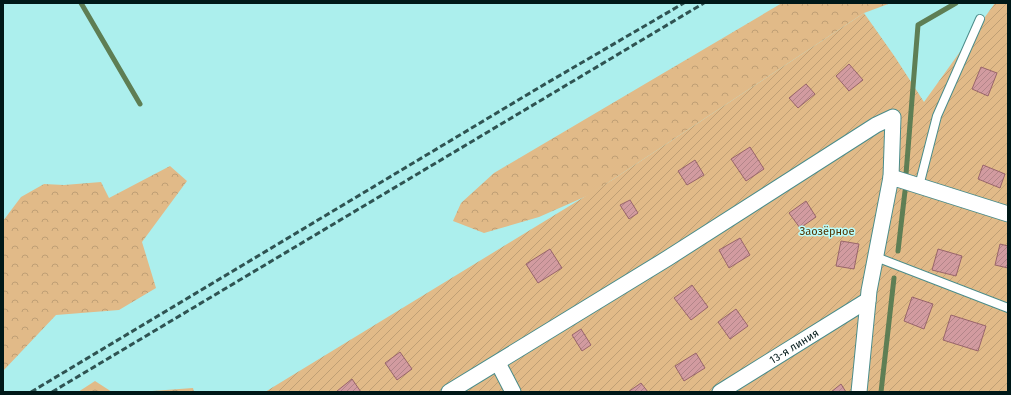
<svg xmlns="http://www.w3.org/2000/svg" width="1011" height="395" font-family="'Fira Sans',sans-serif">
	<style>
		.forest { fill: url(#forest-crowns) }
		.garden { fill: url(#garden-furrows) }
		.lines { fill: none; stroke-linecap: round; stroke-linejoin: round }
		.stream { stroke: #5e7e54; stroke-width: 5 }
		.building { fill: url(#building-hatch); stroke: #99656a }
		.service-casing { stroke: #4b8c8a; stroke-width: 10 }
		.minor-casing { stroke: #4b8c8a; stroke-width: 17 }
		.service { stroke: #fff; stroke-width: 8 }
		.minor { stroke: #fff; stroke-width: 15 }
		.rail { stroke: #2f5352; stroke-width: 3; stroke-dasharray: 6 3; stroke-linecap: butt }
		.labels { text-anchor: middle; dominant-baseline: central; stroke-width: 3; stroke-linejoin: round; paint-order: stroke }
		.park-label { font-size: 11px; fill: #543604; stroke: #b9fcfa }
		.street-label { font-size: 11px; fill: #001818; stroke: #b9fcfa }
	</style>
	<defs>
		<pattern id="forest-crowns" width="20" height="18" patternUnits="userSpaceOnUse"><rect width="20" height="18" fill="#e1ba88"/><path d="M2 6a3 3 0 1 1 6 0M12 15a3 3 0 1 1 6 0" fill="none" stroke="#bf9f75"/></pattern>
		<pattern id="garden-furrows" width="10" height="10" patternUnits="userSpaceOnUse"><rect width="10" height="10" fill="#e1ba88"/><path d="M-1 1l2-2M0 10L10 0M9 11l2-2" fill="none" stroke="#bf9f75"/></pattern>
		<pattern id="building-hatch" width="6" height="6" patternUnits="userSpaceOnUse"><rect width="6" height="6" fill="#d29ba0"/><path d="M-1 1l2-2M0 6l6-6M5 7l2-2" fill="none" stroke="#b28589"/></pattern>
	</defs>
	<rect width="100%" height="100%" fill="#acefed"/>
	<g class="forest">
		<polygon points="782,3 891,3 864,13 612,180 589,195 539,217 484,233 453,221 461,203 494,173"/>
		<polygon points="170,166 187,181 142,242 156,288 119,310 56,315 3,371 3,221 21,197 44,184 64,185 101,182 109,198"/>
		<polygon points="95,381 112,392 78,392"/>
		<polygon points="193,388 194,392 152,392 152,391"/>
	</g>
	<polygon class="garden" points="995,3 1008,3 1008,392 265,392 612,180 864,13 895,57 924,102"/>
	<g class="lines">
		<g class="stream">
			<polyline points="81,3 140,104"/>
			<polyline points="906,174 918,25 956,3"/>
			<polyline points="898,251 905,191"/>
			<polyline points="881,392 894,278"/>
		</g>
	</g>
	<g class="building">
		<polygon points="849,64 863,80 849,91 836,76"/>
		<polygon points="981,67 997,73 988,96 972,89"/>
		<polygon points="806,84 815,94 798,108 789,98"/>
		<polygon points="750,147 764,169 746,181 731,159"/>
		<polygon points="695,160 704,175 687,185 678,171"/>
		<polygon points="983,165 1005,174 1000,188 978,179"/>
		<polygon points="630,200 638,213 629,219 620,205"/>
		<polygon points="806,201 816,217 800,228 789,213"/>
		<polygon points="740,238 750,255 729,268 719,250"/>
		<polygon points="841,241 859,244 854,269 836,266"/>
		<polygon points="1000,244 1008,246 1008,268 995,265"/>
		<polygon points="550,249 562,268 538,283 526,264"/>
		<polygon points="938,249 962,256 956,276 932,270"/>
		<polygon points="692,285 708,307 691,320 674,298"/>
		<polygon points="912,297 933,304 924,329 904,321"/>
		<polygon points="736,309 748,326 730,339 718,322"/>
		<polygon points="951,315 986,326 978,351 943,340"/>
		<polygon points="581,329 591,345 582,351 572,335"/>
		<polygon points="400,352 412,369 397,380 385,363"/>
		<polygon points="696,353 705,368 684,381 675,366"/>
		<polygon points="352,379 361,392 338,392 337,391"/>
		<polygon points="641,383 648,392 628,392"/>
		<polygon points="841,384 846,392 831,392"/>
	</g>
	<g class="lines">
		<g class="service-casing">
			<g id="service">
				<polyline points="919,186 937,116 980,19"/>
				<polyline points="876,257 1008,308"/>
			</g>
		</g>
		<g class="minor-casing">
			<g id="minor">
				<polyline points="498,363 513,392"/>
				<polyline points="449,392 668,258 876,125 893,117 891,177"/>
				<path id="s1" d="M720 392 868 300"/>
				<polyline points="859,392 869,291 891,177 1008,214"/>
			</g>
		</g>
		<use href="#service" class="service"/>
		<use href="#minor" class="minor"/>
		<g class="rail">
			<polyline points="31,392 540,87 684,3"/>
			<polyline points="52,392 704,3"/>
		</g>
	</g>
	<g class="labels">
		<g class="park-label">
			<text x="827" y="231">Заозёрное</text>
		</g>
		<g class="street-label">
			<text stroke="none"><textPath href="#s1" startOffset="87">13-я линия</textPath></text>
		</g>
	</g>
	<rect width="1011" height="395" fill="none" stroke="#001818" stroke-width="8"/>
</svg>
